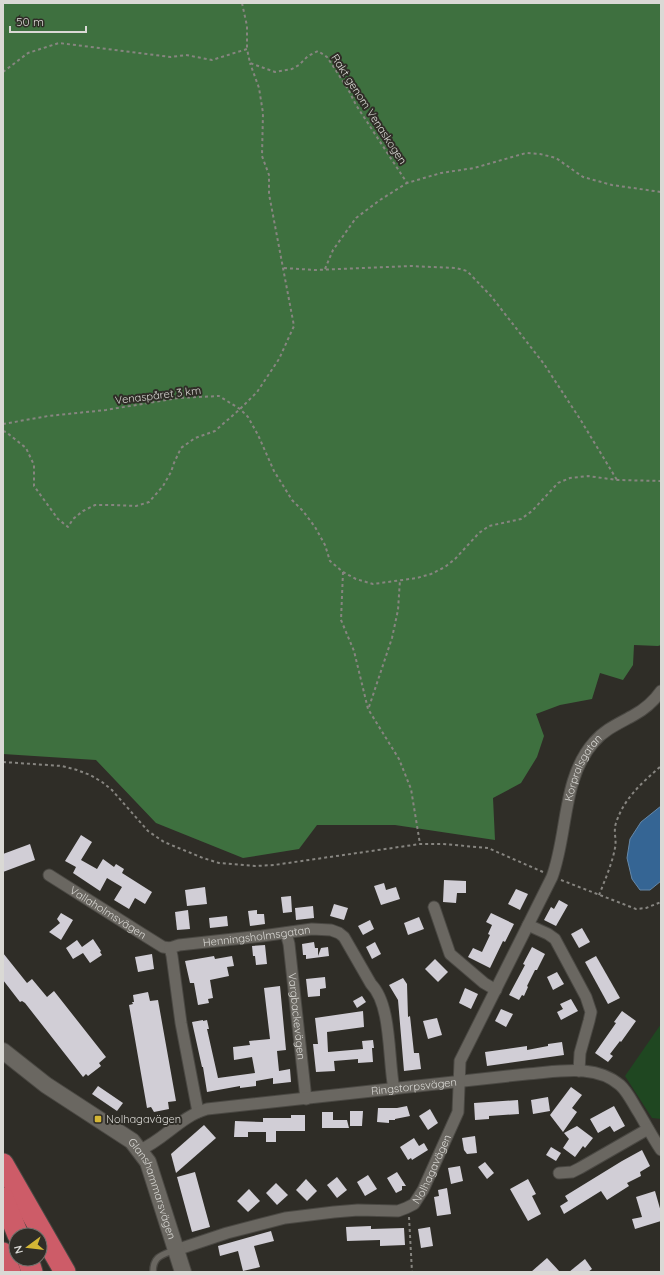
<svg xmlns="http://www.w3.org/2000/svg" width="664" height="1275" font-family="Quicksand,sans-serif">
	<style>
		.green { fill: #1f4721 }
		.forest { fill: #3e703f }
		.water { fill: #356594; stroke: #6688a8 }
		.building { fill: #d1ced6 }
		.lines { fill: none; stroke-linecap: round; stroke-linejoin: round }
		.lane-casing { stroke: #4a4843; stroke-width: 8 }
		.street-casing { stroke: #4a4843; stroke-width: 13 }
		.secondary-casing { stroke: #4a4843; stroke-width: 18 }
		.highway-casing { stroke: #4a4843; stroke-width: 23 }
		.path { stroke: #878580; stroke-width: 2; stroke-dasharray: 3 3; stroke-linecap: butt }
		.lane { stroke: #6a6761; stroke-width: 5.5 }
		.street { stroke: #6a6761; stroke-width: 11 }
		.secondary { stroke: #6a6761; stroke-width: 16 }
		.highway { stroke: #cd5c68; stroke-width: 21 }
		.poi-dot { fill: #d4b635; stroke: #2f2d27; stroke-width: 1.5 }
		.labels { text-anchor: middle; dominant-baseline: central; stroke-width: 4; stroke-linejoin: round; paint-order: stroke }
		.street-label { font-size: 11px; fill: #dad9d5; stroke: #2f2d27 }
		.poi-label { font-size: 11px; fill: #dad9d5; stroke: #2f2d27; text-anchor: start }
	</style>
	<rect width="100%" height="100%" fill="#2f2d27"/>
	<polygon class="green" points="661,1024 661,1119 652,1118 625,1076"/>
	<polygon class="forest" points="3,3 661,3 661,645 658,646 634,645 633,665 623,680 600,673 592,699 560,705 536,714 544,736 537,757 521,783 493,798 495,840 395,825 317,825 299,849 243,858 156,823 96,760 3,754"/>
	<polygon class="water" points="661,806 661,881 650,890 640,890 632,879 627,858 630,839 641,822"/>
	<g class="building">
		<polygon points="81,835 92,842 81,860 97,869 103,859 114,867 116,864 124,869 122,873 152,892 145,904 135,898 129,909 114,900 122,887 107,878 100,891 73,873 76,867 65,861"/>
		<polygon points="30,844 35,860 3,872 3,854"/>
		<polygon points="444,880 466,881 466,893 457,893 456,903 443,902"/>
		<polygon points="384,883 386,890 396,887 400,899 381,905 374,886"/>
		<polygon points="205,887 207,904 187,906 185,890"/>
		<polygon points="516,889 528,894 520,910 508,904"/>
		<polygon points="291,896 292,912 283,913 281,897"/>
		<polygon points="559,900 568,905 556,926 544,920 551,907 554,909"/>
		<polygon points="334,904 348,908 344,920 330,916"/>
		<polygon points="313,906 314,918 296,920 295,908"/>
		<polygon points="188,910 190,929 177,930 175,912"/>
		<polygon points="257,910 257,914 264,914 265,924 250,926 248,911"/>
		<polygon points="61,913 73,920 61,940 49,932 60,923 57,919"/>
		<polygon points="491,913 514,924 505,942 503,941 490,968 468,957 473,948 482,952 490,935 488,934 492,925 486,922"/>
		<polygon points="227,916 228,926 210,928 209,918"/>
		<polygon points="419,917 424,929 408,935 404,923"/>
		<polygon points="370,920 374,929 363,935 358,926"/>
		<polygon points="582,928 590,942 579,948 571,934"/>
		<polygon points="93,939 101,951 100,952 102,955 90,963 83,953 73,959 66,948 77,940 82,947"/>
		<polygon points="314,942 315,948 318,948 318,956 321,948 328,947 329,956 306,959 306,955 303,955 302,944"/>
		<polygon points="375,942 381,954 372,959 366,947"/>
		<polygon points="265,945 267,964 256,965 255,956 253,956 252,946"/>
		<polygon points="532,947 545,954 537,970 535,970 527,986 528,987 524,996 522,995 519,1000 509,995 525,965 523,964"/>
		<polygon points="3,953 27,983 32,979 47,997 54,991 106,1057 99,1063 101,1066 88,1076 86,1074 83,1077 25,1003 22,1001 20,1002 3,980"/>
		<polygon points="152,954 154,969 138,972 135,957"/>
		<polygon points="214,956 215,959 232,956 234,966 227,967 229,976 210,980 213,998 208,999 209,1003 198,1005 194,983 190,983 185,961"/>
		<polygon points="596,956 620,998 608,1004 585,962"/>
		<polygon points="435,959 448,972 438,982 425,969"/>
		<polygon points="557,972 564,984 553,990 547,977"/>
		<polygon points="325,977 326,988 320,989 320,996 308,997 306,979"/>
		<polygon points="403,978 407,984 408,1017 410,1016 414,1053 419,1053 421,1069 404,1071 398,1000 389,985"/>
		<polygon points="280,986 286,1050 277,1051 279,1071 290,1069 291,1082 273,1084 273,1078 256,1081 256,1086 240,1088 240,1086 207,1092 203,1067 202,1067 192,1022 203,1020 203,1021 207,1020 209,1029 207,1029 218,1078 255,1073 252,1057 234,1060 233,1047 250,1045 249,1041 270,1039 264,988"/>
		<polygon points="465,988 478,994 471,1009 459,1003"/>
		<polygon points="148,992 150,1001 158,1000 176,1101 168,1102 169,1109 154,1112 151,1107 147,1108 129,1005 133,1004 132,1002 134,1002 133,995"/>
		<polygon points="362,996 366,1002 357,1008 353,1001"/>
		<polygon points="571,999 578,1011 561,1020 557,1012 563,1009 560,1004"/>
		<polygon points="501,1009 513,1014 506,1027 495,1021"/>
		<polygon points="363,1011 364,1027 327,1032 328,1052 363,1049 362,1041 373,1040 374,1048 372,1048 373,1062 358,1063 358,1059 334,1061 335,1071 316,1072 313,1044 318,1044 315,1018"/>
		<polygon points="622,1011 636,1021 621,1042 620,1041 610,1054 613,1056 608,1062 595,1053 616,1023 614,1022"/>
		<polygon points="437,1018 442,1035 428,1039 423,1021"/>
		<polygon points="562,1042 564,1055 487,1066 485,1052 527,1046 527,1050 548,1046 548,1044"/>
		<polygon points="98,1086 123,1103 117,1111 92,1094"/>
		<polygon points="571,1087 582,1095 572,1108 577,1112 563,1132 550,1115"/>
		<polygon points="548,1097 550,1111 533,1114 531,1100"/>
		<polygon points="518,1100 519,1114 489,1116 489,1119 475,1120 474,1103"/>
		<polygon points="407,1106 410,1116 395,1119 395,1120 389,1120 389,1123 377,1122 378,1108 397,1108"/>
		<polygon points="614,1106 625,1126 614,1132 610,1126 598,1133 590,1119"/>
		<polygon points="430,1109 438,1123 428,1130 419,1116"/>
		<polygon points="350,1111 363,1111 362,1126 350,1126"/>
		<polygon points="322,1112 333,1112 333,1120 347,1120 349,1128 322,1128"/>
		<polygon points="291,1115 305,1115 305,1131 276,1131 276,1142 266,1142 266,1132 248,1132 248,1137 234,1137 235,1121 263,1122 263,1118 291,1118"/>
		<polygon points="204,1125 216,1138 176,1173 171,1154"/>
		<polygon points="577,1126 593,1138 585,1148 583,1146 575,1157 563,1148 569,1139 564,1133"/>
		<polygon points="475,1136 477,1153 467,1154 464,1150 462,1138"/>
		<polygon points="414,1138 419,1146 424,1143 428,1150 412,1160 411,1158 408,1160 400,1147"/>
		<polygon points="551,1147 561,1153 556,1161 546,1155"/>
		<polygon points="642,1150 650,1166 640,1172 641,1176 627,1183 629,1186 607,1200 601,1191 564,1214 560,1206 568,1201 565,1196 622,1161"/>
		<polygon points="485,1162 494,1173 487,1179 478,1167"/>
		<polygon points="460,1166 463,1181 451,1184 448,1168"/>
		<polygon points="195,1172 210,1227 192,1232 177,1177"/>
		<polygon points="397,1172 406,1186 402,1186 402,1190 396,1193 387,1178"/>
		<polygon points="368,1175 377,1189 365,1196 357,1182"/>
		<polygon points="337,1177 347,1190 337,1198 327,1185"/>
		<polygon points="306,1179 317,1191 307,1201 296,1190"/>
		<polygon points="528,1179 536,1194 532,1196 541,1214 528,1221 510,1189"/>
		<polygon points="276,1183 288,1195 277,1205 266,1193"/>
		<polygon points="447,1188 451,1214 437,1216 434,1197 439,1196 438,1190"/>
		<polygon points="249,1189 260,1201 248,1212 237,1201"/>
		<polygon points="655,1191 661,1212 661,1221 635,1229 632,1219 642,1217 636,1197"/>
		<polygon points="371,1226 371,1229 404,1228 405,1245 380,1246 380,1240 347,1241 346,1227"/>
		<polygon points="430,1227 433,1246 421,1248 418,1229"/>
		<polygon points="271,1231 274,1241 254,1246 260,1267 243,1271 238,1251 220,1256 218,1246"/>
		<polygon points="547,1258 560,1272 531,1272"/>
		<polygon points="585,1259 592,1269 588,1272 569,1272"/>
	</g>
	<g class="lines">
		<g class="lane-casing">
			<path id="lane" d="M153 1272C153 1256 162 1255 175 1250"/>
		</g>
		<g class="street-casing">
			<g id="street">
				<path id="s1" d="M49 875 139 932 163 947 170 948"/>
				<polyline points="434,907 450,954 484,983 496,990"/>
				<polyline points="528,925 548,934 555,939 586,997 591,1012 589,1021 580,1053 579,1071"/>
				<path id="s2" d="M286 933 289 944 306 1099"/>
				<path id="s3" d="M198 1112 181 1023 172 956 170 948 179 945 262 936 312 929 331 930 339 933 344 937 371 984C392 1005 388 1060 394 1089"/>
				<path id="s4" d="M140 1150C164 1140 181 1116 207 1109L527 1074C557 1072 595 1063 620 1085 628 1092 633 1104 639 1113 646 1125 653 1138 661 1150"/>
				<polyline points="559,1173 572,1172 580,1168 648,1129"/>
				<path id="s5" d="M176 1250 227 1233 285 1218 334 1212 358 1210 398 1211 406 1208 414 1204 423 1190 458 1112 460 1061 552 877C568 834 562 778 594 742 605 729 620 723 634 715 645 709 654 701 661 691"/>
			</g>
		</g>
		<g class="secondary-casing">
			<g id="secondary">
				<path id="s6" d="M3 1051 46 1085 132 1141 148 1162 183 1272"/>
			</g>
		</g>
		<g class="highway-casing">
			<g id="highway">
				<polyline points="3,1164 65,1272"/>
				<polyline points="3,1198 18,1235"/>
				<polyline points="3,1253 10,1272"/>
				<polyline points="28,1259 32,1272"/>
			</g>
		</g>
		<g class="path">
			<polyline points="242,3 247,26 247,49"/>
			<polyline points="3,72 28,53 59,43 171,57 186,55 212,60 247,49 250,63 275,72 292,69 299,65 308,56 318,51 327,57 348,89 356,105 407,183 441,173 474,168 526,153 540,154 556,158 583,177 612,185 661,192"/>
			<polyline points="284,268 315,270 410,266 456,268 467,271 491,296 544,364 580,419 617,480"/>
			<polyline points="325,269 333,250 356,218 380,200 407,183"/>
			<polyline points="3,424 48,416 106,410 178,398 219,396 240,409 248,417 258,435 274,471 292,500 303,511 315,527 325,545 330,561 343,572 356,579 373,584 417,578 431,574 445,567 455,559 479,533 489,526 521,519 532,511 558,483 570,478 588,476 617,480 661,481"/>
			<polyline points="3,431 6,432 26,448 34,465 34,486 58,519 68,527 73,519 83,511 95,505 114,505 136,506 149,502 163,486 171,472 174,463 181,448 195,438 215,431 240,409 257,392 279,359 294,326 269,194 269,175 262,156 263,113 259,88 250,63"/>
			<polyline points="343,572 341,620 354,651 368,709 399,759 411,789 420,844"/>
			<polyline points="369,707 392,638 398,610 400,580"/>
			<polyline points="3,762 62,766 77,770 90,775 102,782 112,790 148,831 164,842 203,858 219,863 255,866 274,865 420,844 443,844 488,848 543,872"/>
			<polyline points="561,880 636,909 646,908 661,902"/>
			<path d="M599 895C605 880 612 864 615 848 617 840 613 832 616 823 624 798 642 783 661 766"/>
			<polyline points="409,1217 412,1272"/>
		</g>
		<use href="#lane" class="lane"/>
		<use href="#street" class="street"/>
		<use href="#secondary" class="secondary"/>
		<use href="#highway" class="highway"/>
	</g>
	<rect class="poi-dot" x="94" y="1115" width="8" height="8" rx="2"/>
	<g class="labels">
		<g class="street-label">
			<text transform="translate(369 109) rotate(57)">Rakt genom Venaskogen</text>
			<text transform="translate(158 395) rotate(-7)">Venaspåret 3 km</text>
			<text stroke="none"><textPath href="#s5" startOffset="718">Korpralsgatan</textPath></text>
			<text stroke="none"><textPath href="#s1" startOffset="70">Vallaholmsvägen</textPath></text>
			<text stroke="none"><textPath href="#s3" startOffset="254">Henningsholmsgatan</textPath></text>
			<text stroke="none"><textPath href="#s2" startOffset="84">Vargbackevägen</textPath></text>
			<text stroke="none"><textPath href="#s4" startOffset="287">Ringstorpsvägen</textPath></text>
			<text stroke="none"><textPath href="#s5" startOffset="284">Nolhagavägen</textPath></text>
			<text stroke="none"><textPath href="#s6" startOffset="210">Glanshammarsvägen</textPath></text>
		</g>
		<g class="poi-label">
			<text x="106" y="1119">Nolhagavägen</text>
		</g>
	</g>
	<rect width="664" height="1275" fill="none" stroke="#dad9d5" stroke-width="8"/>
	<g transform="translate(28 1247) rotate(255)"><circle r="19" fill="#2f2d27" stroke="#73726d"/>
	<path d="M0-3L7 15L0 10L-7 15Z" fill="#d4b635"/>
	<text y="-6" font-size="11" font-weight="bold" text-anchor="middle" fill="#dad9d5">N</text>
	</g>
	<path d="M10 26v6h76v-6" fill="none" stroke="#dad9d5" stroke-width="2"/>
	<text x="16" y="26" font-size="12" fill="#dad9d5" stroke="#2f2d27" stroke-width="3" paint-order="stroke">50 m</text>
</svg>
